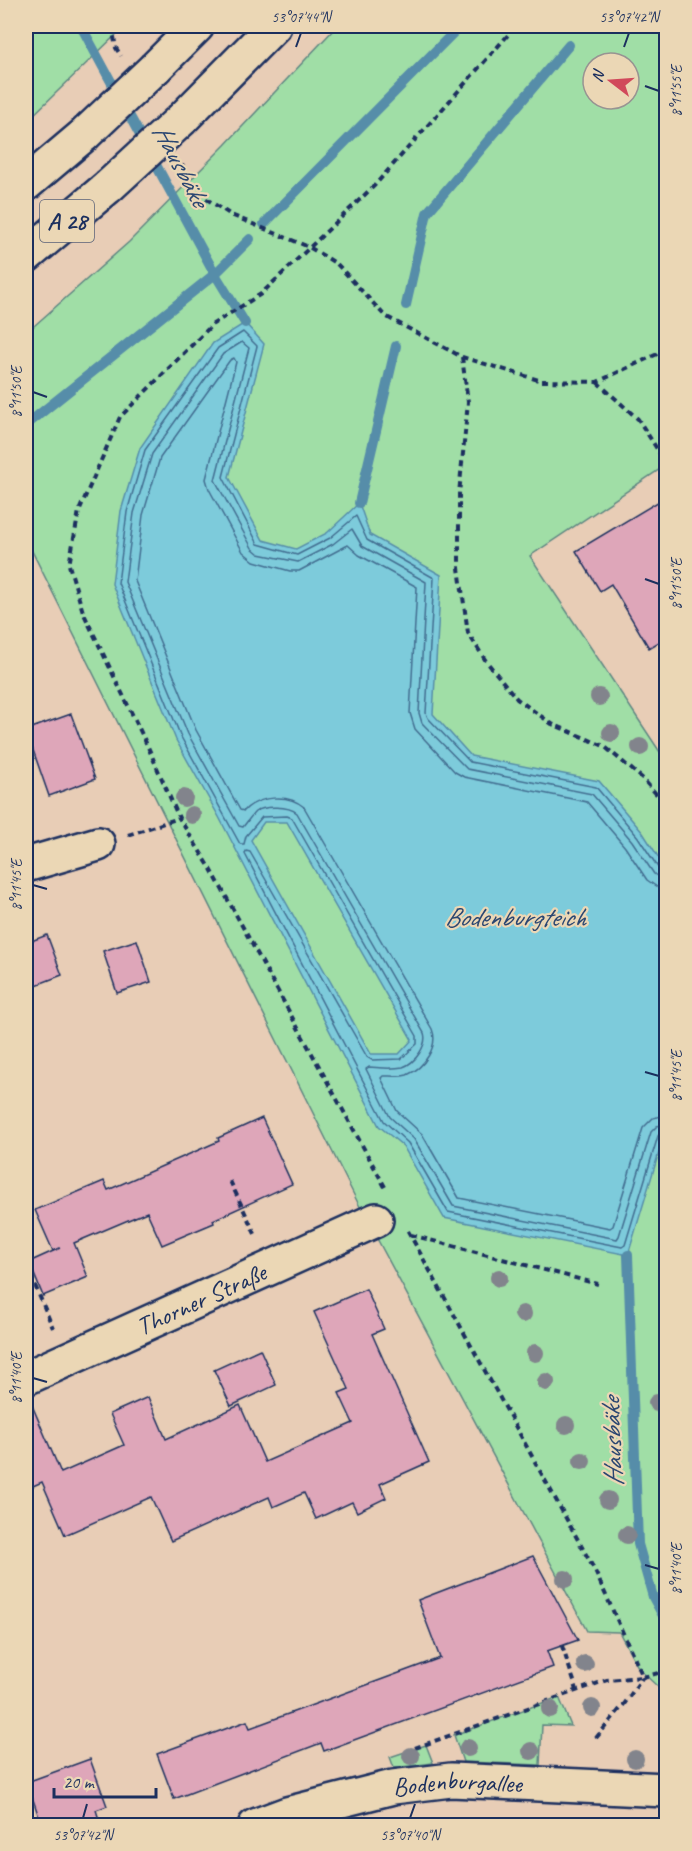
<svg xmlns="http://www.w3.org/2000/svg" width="692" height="1851" font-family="Caveat,sans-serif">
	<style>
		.green { fill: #a0dea6; stroke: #5e8682; stroke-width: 1.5; fill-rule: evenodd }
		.water { fill: #7dcbdb; stroke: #568da9; stroke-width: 1.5; fill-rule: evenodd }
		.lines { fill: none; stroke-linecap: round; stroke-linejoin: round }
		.shore { stroke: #426d90; stroke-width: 1.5 }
		.stream { stroke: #568da9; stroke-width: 10 }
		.building { fill: #dea6b9; stroke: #1b2f5e; stroke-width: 1.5 }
		.minor-casing { stroke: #1b2f5e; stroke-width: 38 }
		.highway-casing { stroke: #1b2f5e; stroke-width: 38 }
		.path { stroke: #1b2f5e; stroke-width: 4; stroke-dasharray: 6 4.5; stroke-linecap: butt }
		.minor { stroke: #ebd7b5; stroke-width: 33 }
		.highway { stroke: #ebd7b5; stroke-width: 33 }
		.highway-bridge-casing { stroke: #1b2f5e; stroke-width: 38; stroke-linecap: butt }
		.highway-bridge { stroke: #ebd7b5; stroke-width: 33 }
		.tree { fill: #82848c }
		.ticks { fill: none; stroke: #1b2f5e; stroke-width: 2 }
		.labels { text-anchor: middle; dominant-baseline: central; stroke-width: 4.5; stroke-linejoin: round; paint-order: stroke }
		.shield { fill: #ebd7b5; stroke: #596178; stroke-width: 1.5 }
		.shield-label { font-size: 24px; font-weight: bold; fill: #1b2f5e }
		.street-label { font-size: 26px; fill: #1b2f5e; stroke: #ebd7b5 }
		.water-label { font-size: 27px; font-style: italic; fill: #2a4671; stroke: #ebd7b5 }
		.neatline { fill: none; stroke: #1b2f5e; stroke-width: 2 }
		.ticks-label { font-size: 15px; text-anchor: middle; fill: #1b2f5e }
	</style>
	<rect width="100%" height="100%" fill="#e8cdb6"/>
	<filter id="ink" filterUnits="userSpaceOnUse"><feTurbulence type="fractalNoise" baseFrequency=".0167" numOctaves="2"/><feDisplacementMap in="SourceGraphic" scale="12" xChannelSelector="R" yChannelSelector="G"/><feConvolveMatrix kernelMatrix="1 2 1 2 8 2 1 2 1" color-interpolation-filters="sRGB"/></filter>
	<g filter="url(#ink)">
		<g class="green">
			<polygon points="26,26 125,26 26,122"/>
			<path d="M337 26H666V465L530 556 666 761V1684L658 1687 639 1669 619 1632 587 1631 358 1203 26 539V333L129 242 225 145ZM593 63H629V99H593Z"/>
			<polygon points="559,1697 571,1726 542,1725 540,1765 463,1762 454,1735"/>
			<polygon points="426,1745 433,1763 394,1768 390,1757"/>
		</g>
		<path class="water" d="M245 323 264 344 229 477 263 540 296 549 327 533 359 503 370 535 441 575 433 714 471 756 599 781 643 833 666 869V1129L628 1255 444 1218 403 1146 379 1126 219 817 176 740 112 584 121 511 140 448 213 343ZM264 822H287L412 1040 399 1054H371L251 840Z"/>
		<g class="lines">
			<g class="shore">
				<polyline points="666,871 659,869 638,837 596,787 470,762 428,718 426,713 434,578 367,540 356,516 330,538 297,555 258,544 223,477 257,346 243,332 218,348 145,450 127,512 118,583 181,737 240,844 244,844 246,836 262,817 287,816 292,818 417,1036 417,1044 401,1059 372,1060 367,1057 250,852 246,851 245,854 384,1121 408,1143 448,1212 622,1247 625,1245 658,1136 661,1132 666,1131"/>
				<path d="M666 879 660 878 654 874 632 841 592 794 467 769 422 723 419 713 426 582 362 546 352 529 333 544 298 562 259 554 252 548 215 480 249 348 242 342 223 354 152 454 134 513 125 582 188 734 239 826 243 827C247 822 251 816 255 812 264 805 289 806 297 813L424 1033C428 1045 415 1063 403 1067 393 1069 379 1068 369 1067L366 1069 390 1117 414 1139 453 1206 617 1239 619 1236 651 1132 657 1126 666 1124"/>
				<path d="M666 888 657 887 647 880 625 847 587 802 464 777 455 772 415 729 410 713 417 587 359 555 348 545 299 571H290L254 561 243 552 209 489 206 479 236 362 234 358 230 360 160 458 143 515 135 581 196 730 240 810 244 811C258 796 288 793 304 807L432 1029C439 1046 424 1068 407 1075 400 1077 391 1076 383 1076L381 1078 397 1111 422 1134 459 1198 610 1228 613 1226 643 1128 653 1118 666 1115"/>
			</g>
			<g class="stream">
				<polyline points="81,26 215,274 245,323"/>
				<polyline points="264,224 460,26"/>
				<polyline points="406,305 427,213 569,45"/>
				<polyline points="26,425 215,274 250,239"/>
				<polyline points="359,503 396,346"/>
				<polyline points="628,1255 638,1544 653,1597 666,1621"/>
			</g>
		</g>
		<g class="building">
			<polygon points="666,497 666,638 649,648 611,584 600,591 576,551"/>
			<polygon points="71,714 95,779 49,796 26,730"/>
			<polygon points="47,935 62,975 26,989 26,943"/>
			<polygon points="137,940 151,982 117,993 103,951"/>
			<polygon points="262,1118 292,1184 213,1220 214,1223 162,1245 147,1212 74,1243 88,1277 43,1296 29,1262 60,1248 53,1251 35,1210 104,1181 108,1190 219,1141 218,1138"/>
			<polygon points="366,1289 384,1329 372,1334 429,1462 380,1484 386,1498 357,1512 352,1502 316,1519 304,1493 273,1507 269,1497 171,1541 151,1497 65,1535 42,1482 26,1489 26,1397 28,1396 61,1473 124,1445 110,1414 148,1397 166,1439 240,1405 265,1462 353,1423 339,1393 349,1389 314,1312"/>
			<polygon points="260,1349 276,1385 231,1406 214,1370"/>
			<polygon points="533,1556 578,1640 547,1651 553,1667 324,1751 321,1743 174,1799 157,1754 247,1721 250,1728 440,1658 418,1600"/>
			<polygon points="90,1759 107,1806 96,1810 101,1826 42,1826 27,1782"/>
		</g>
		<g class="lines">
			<g class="minor-casing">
				<g id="minor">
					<polyline points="26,865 98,844"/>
					<path id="s1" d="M26 1378 376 1220"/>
					<path id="s2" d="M255 1826 287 1814 393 1787 451 1780 666 1790"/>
				</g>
			</g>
			<g class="highway-casing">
				<g id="highway">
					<polyline points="155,68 197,26"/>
					<polyline points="182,119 274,26"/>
					<polyline points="26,184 84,135"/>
					<polyline points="26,256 109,186"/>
				</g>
			</g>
			<g class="path">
				<polyline points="112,26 116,48 121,56"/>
				<polyline points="182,165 199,194 231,215 309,247 337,264 385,316 462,357 542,381 597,382 666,350"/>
				<polyline points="462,357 468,402 459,494 459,568 468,633 486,661 517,699 552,724 604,746 642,778 666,805"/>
				<polyline points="597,382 638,419 666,463"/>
				<polyline points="128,835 179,818"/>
				<polyline points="230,1181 256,1236"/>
				<polyline points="385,1187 211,869 179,818 148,747 83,612 69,565 79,511 120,417 213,324 261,294 375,185 516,26"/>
				<polyline points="408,1231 594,1569 643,1677 666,1671"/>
				<polyline points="411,1235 598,1284"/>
				<polyline points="31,1276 53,1328"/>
				<polyline points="562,1646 577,1690"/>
				<polyline points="596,1738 625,1703 642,1678"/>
				<polyline points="415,1748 607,1680 643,1677"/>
			</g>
			<use href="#minor" class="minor"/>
			<use href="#highway" class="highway"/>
			<g class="highway-bridge-casing">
				<g id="highway-bridge">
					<polyline points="84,135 155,68"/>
					<polyline points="109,186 182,119"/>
				</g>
			</g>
			<use href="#highway-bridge" class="highway-bridge"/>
		</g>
		<g class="tree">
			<circle cx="599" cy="697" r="9"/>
			<circle cx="611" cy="733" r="9"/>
			<circle cx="640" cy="747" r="9"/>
			<circle cx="184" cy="798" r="9"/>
			<circle cx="192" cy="815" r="9"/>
			<circle cx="499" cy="1278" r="9"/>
			<circle cx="523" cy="1314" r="9"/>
			<circle cx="535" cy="1353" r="9"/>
			<circle cx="546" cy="1382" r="9"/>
			<circle cx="657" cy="1403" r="9"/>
			<circle cx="566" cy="1425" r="9"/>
			<circle cx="582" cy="1461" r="9"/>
			<circle cx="608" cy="1500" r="9"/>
			<circle cx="627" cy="1535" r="9"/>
			<circle cx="565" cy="1579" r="9"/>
			<circle cx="585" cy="1664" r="9"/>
			<circle cx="592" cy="1708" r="9"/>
			<circle cx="550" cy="1709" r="9"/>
			<circle cx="468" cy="1748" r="9"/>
			<circle cx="531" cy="1751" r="9"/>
			<circle cx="411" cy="1756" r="9"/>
			<circle cx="635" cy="1759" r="9"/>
		</g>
	</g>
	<path class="ticks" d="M296 47 301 33M624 47 629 33M645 86 659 91M33 392 47 397M645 579 659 584M33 885 47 889M645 1072 659 1076M33 1378 47 1382M645 1565 659 1569M83 1818 87 1804M410 1818 415 1804"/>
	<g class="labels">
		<rect class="shield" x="40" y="200" width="54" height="42" rx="4.5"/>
		<g class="shield-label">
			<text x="67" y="221">A 28</text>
		</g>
		<g class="street-label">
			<text stroke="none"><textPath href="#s1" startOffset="192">Thorner Straße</textPath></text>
			<text stroke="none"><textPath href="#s2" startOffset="208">Bodenburgallee</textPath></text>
		</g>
		<g class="water-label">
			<text transform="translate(181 165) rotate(62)">Hausbäke</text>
			<text x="515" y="917">Bodenburgteich</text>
			<text transform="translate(612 1442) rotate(-92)">Hausbäke</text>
		</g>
	</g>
	<rect width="692" height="1851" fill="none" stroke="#ebd7b5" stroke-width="66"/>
	<g transform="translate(611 81) rotate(287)"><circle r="28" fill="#ebd7b5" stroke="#989492" stroke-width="1.5"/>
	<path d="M0-4.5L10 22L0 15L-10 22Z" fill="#d1495b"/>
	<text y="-9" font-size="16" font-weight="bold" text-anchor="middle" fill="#1b2f5e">N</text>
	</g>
	<path d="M54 1788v9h102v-9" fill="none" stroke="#1b2f5e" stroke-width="3"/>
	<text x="63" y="1788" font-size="18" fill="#1b2f5e" stroke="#ebd7b5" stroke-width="4.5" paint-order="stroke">20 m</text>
	<rect x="33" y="33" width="626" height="1785" class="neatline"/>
	<g class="ticks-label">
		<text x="301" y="22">53°07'44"N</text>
		<text x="629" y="22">53°07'42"N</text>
		<text transform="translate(676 91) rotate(-90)" y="5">8°11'55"E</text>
		<text transform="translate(16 392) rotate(-90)" y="5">8°11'50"E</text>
		<text transform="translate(676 584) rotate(-90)" y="5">8°11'50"E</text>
		<text transform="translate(16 885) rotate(-90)" y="5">8°11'45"E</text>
		<text transform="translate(676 1076) rotate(-90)" y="5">8°11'45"E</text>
		<text transform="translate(16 1378) rotate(-90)" y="5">8°11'40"E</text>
		<text transform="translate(676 1569) rotate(-90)" y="5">8°11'40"E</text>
		<text x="83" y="1840">53°07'42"N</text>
		<text x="410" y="1840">53°07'40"N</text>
	</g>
</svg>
